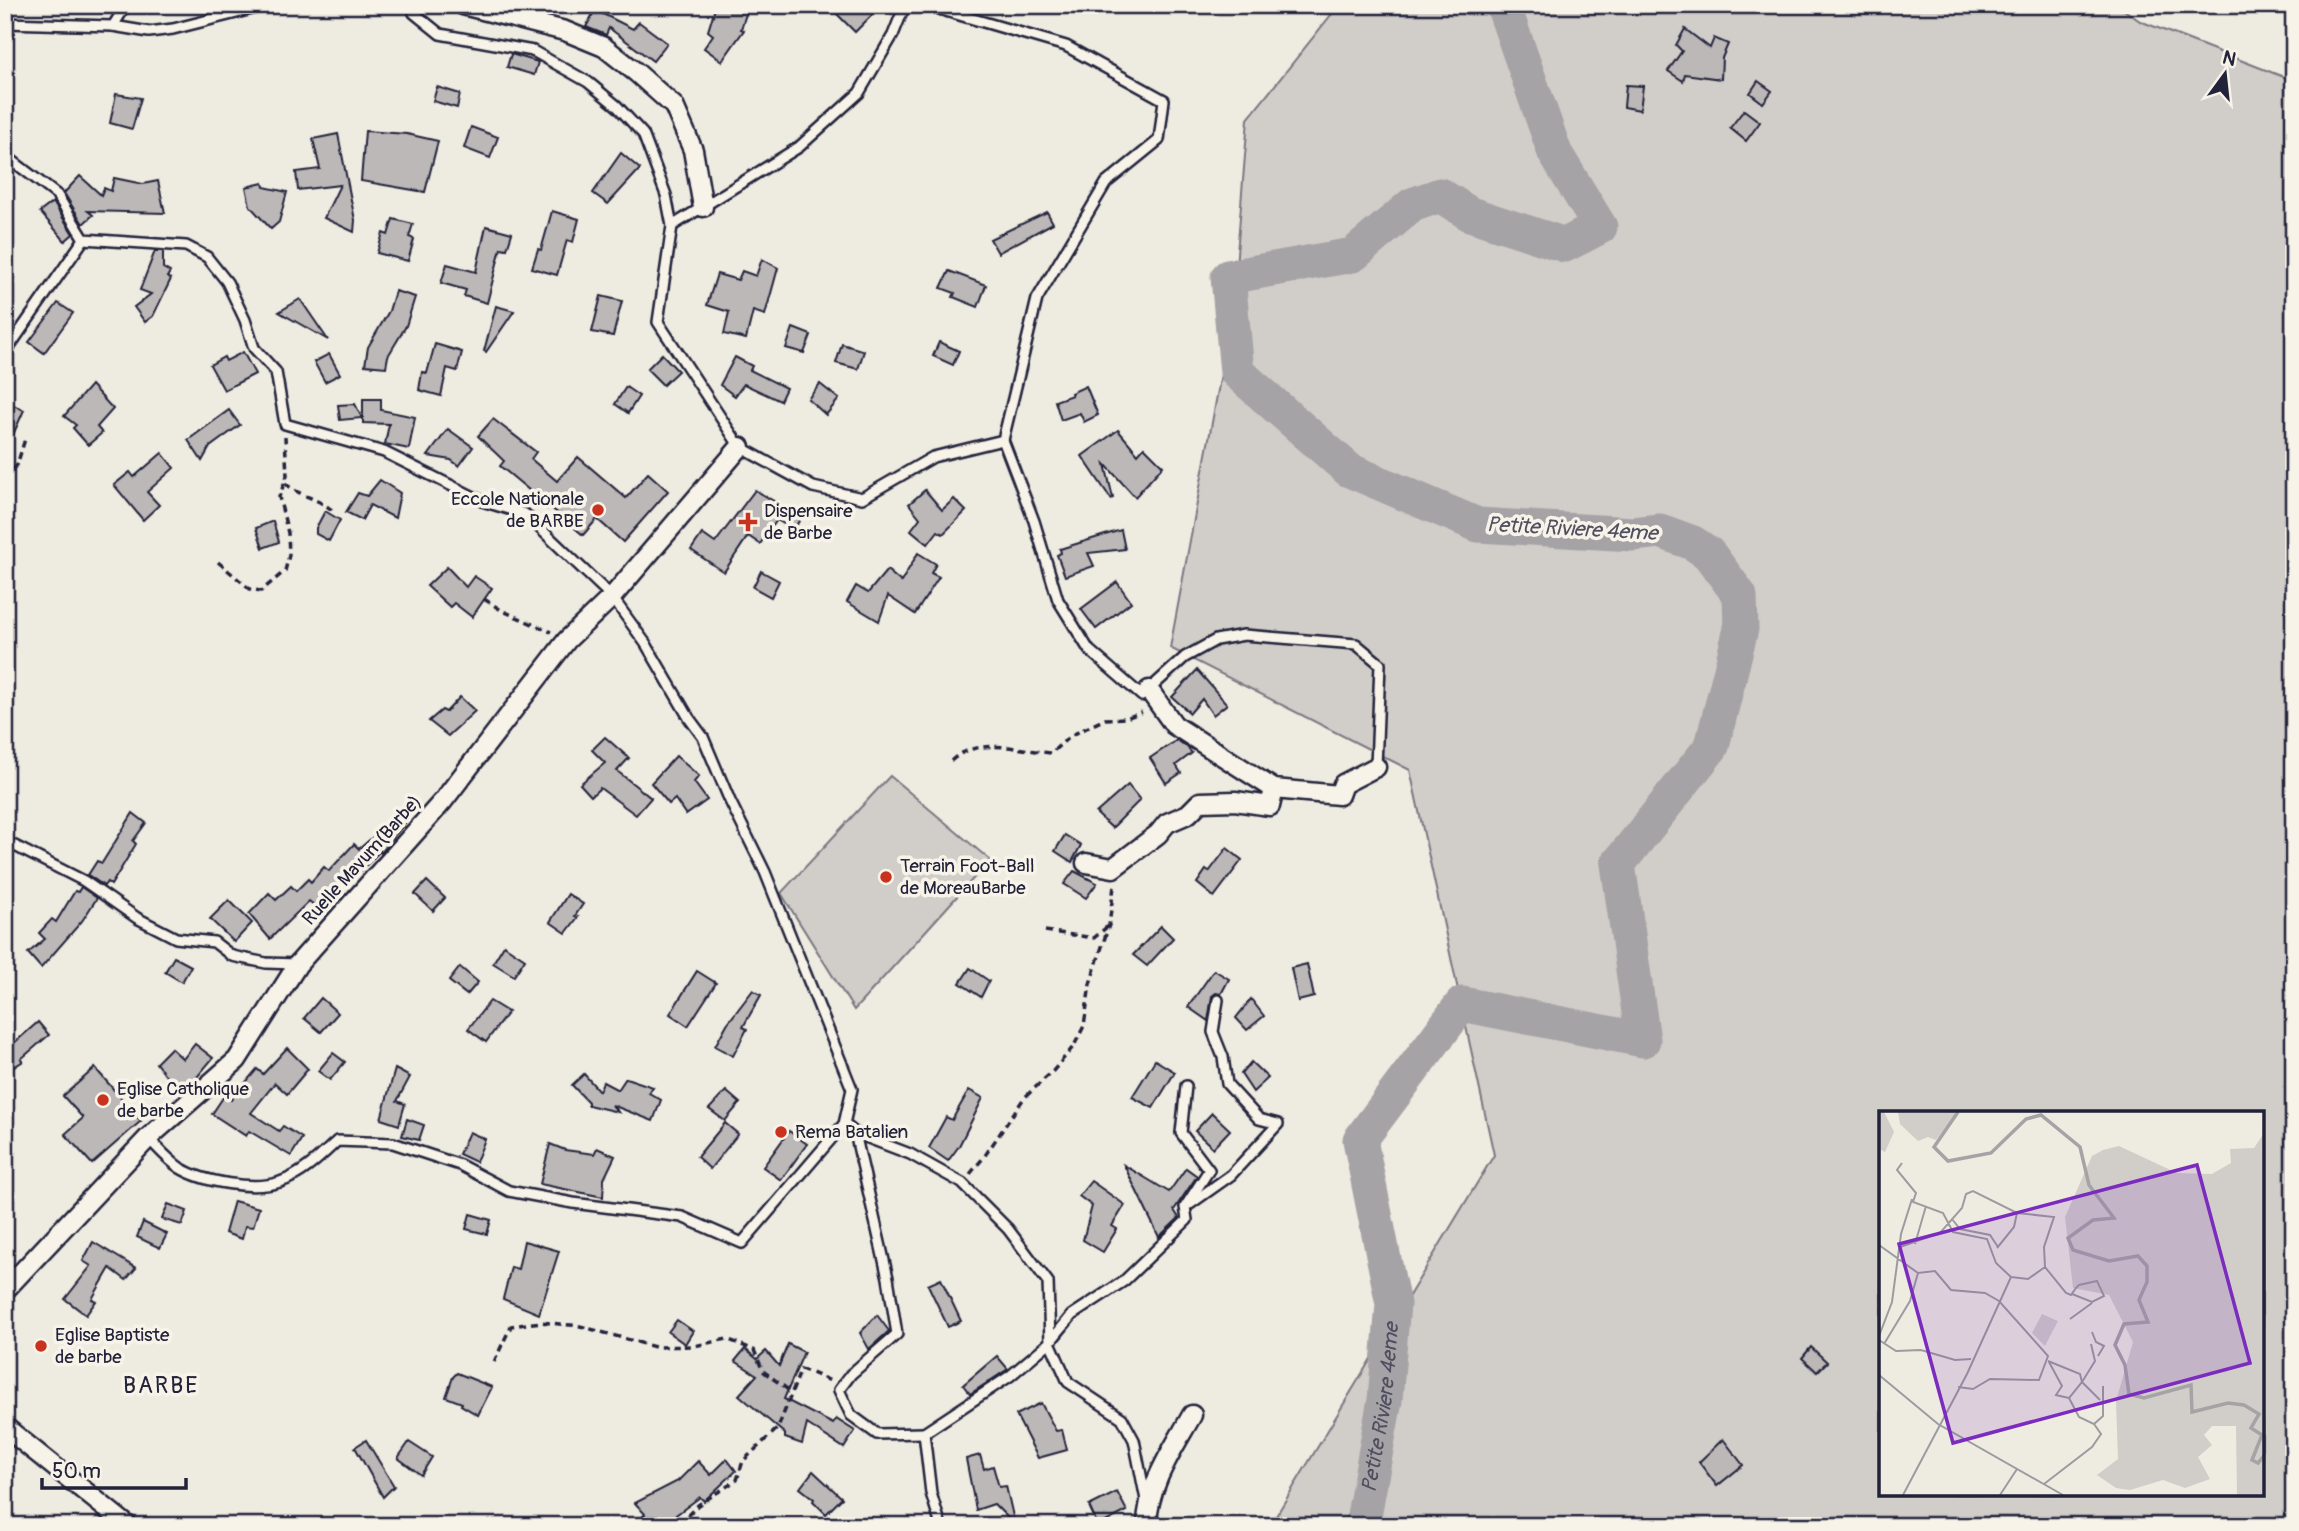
<svg xmlns="http://www.w3.org/2000/svg" width="2299" height="1531" font-family="Pangolin,sans-serif">
	<style>
		.green { fill: #d1cdc9; stroke: #7a7882; stroke-width: 2; fill-rule: evenodd }
		.lines { fill: none; stroke-linecap: round; stroke-linejoin: round }
		.river { stroke: #a6a3a6; stroke-width: 35 }
		.building { fill: #bbb8b7; stroke: #22223b; stroke-width: 2 }
		.lane-casing { stroke: #22223b; stroke-width: 14 }
		.street-casing { stroke: #22223b; stroke-width: 23 }
		.path { stroke: #22223b; stroke-width: 3.5; stroke-dasharray: 7 5; stroke-linecap: butt }
		.lane { stroke: #f7f3e8; stroke-width: 9 }
		.street { stroke: #f7f3e8; stroke-width: 18 }
		.poi-dot { fill: #c8321e; stroke: #f7f3e8; stroke-width: 2.5 }
		.labels { text-anchor: middle; dominant-baseline: central; stroke-width: 7; stroke-linejoin: round; paint-order: stroke }
		.poi-label { font-size: 19px; fill: #22223b; stroke: #f7f3e8; text-anchor: start }
		.street-label { font-size: 19px; fill: #22223b; stroke: #f7f3e8 }
		.water-label { font-size: 21px; font-style: italic; fill: #504f60; stroke: #f7f3e8 }
		.quarter-label { font-size: 23px; letter-spacing: 2px; fill: #22223b; stroke: #f7f3e8 }
		.inset-river { fill: none; stroke: #a6a3a6; stroke-width: 3.5 }
		.inset-road { fill: none; stroke: #9c9b9f; stroke-width: 2 }
		.view { fill: #7b2cbf; fill-opacity: 0.15; stroke: #7b2cbf; stroke-width: 3.5 }
		.inset-edge { fill: none; stroke: #22223b; stroke-width: 3.5 }
	</style>
	<rect width="100%" height="100%" fill="#eeebe1"/>
	<filter id="ink" filterUnits="userSpaceOnUse"><feTurbulence type="fractalNoise" baseFrequency=".0143" numOctaves="2"/><feDisplacementMap in="SourceGraphic" scale="14" xChannelSelector="R" yChannelSelector="G"/><feConvolveMatrix kernelMatrix="1 2 1 2 8 2 1 2 1" color-interpolation-filters="sRGB"/></filter>
	<g filter="url(#ink)">
		<g class="green">
			<path d="M1339 5H2117L2140 21 2294 81V1526H1270L1494 1155 1410 770 1170 648 1232 315 1248 119ZM1881 1113H2262V1494H1881Z"/>
			<polygon points="890,776 990,860 854,1010 781,893"/>
		</g>
		<g class="lines">
			<path class="river" id="s1" d="M1368 1526 1363 1521 1385 1400 1393 1304 1360 1140 1462 1004 1643 1040 1618 864 1712 746 1741 629 1740 596 1709 554 1693 543 1660 531 1633 534 1478 525 1349 470 1237 372 1228 277 1353 255 1412 205 1440 195 1470 214 1565 245 1600 227 1555 153 1503 5"/>
		</g>
		<g class="building">
			<polygon points="716,5 749,5 741,29 744,30 722,61 704,48 713,35 708,31"/>
			<polygon points="828,5 882,5 855,32"/>
			<polygon points="595,10 633,29 639,22 667,43 653,61 609,28 606,35 586,27"/>
			<polygon points="1685,29 1710,48 1714,38 1728,44 1722,58 1721,79 1685,74 1683,81 1668,71 1682,51 1676,45"/>
			<polygon points="511,54 538,62 534,75 507,67"/>
			<polygon points="1758,81 1772,91 1763,103 1750,93"/>
			<polygon points="1626,85 1643,86 1640,110 1624,107"/>
			<polygon points="437,87 460,94 457,108 433,101"/>
			<polygon points="116,94 141,98 132,129 110,123"/>
			<polygon points="1744,110 1760,122 1746,141 1730,128"/>
			<polygon points="471,127 498,137 490,158 464,148"/>
			<polygon points="365,131 407,134 438,141 425,192 361,181"/>
			<polygon points="338,134 355,220 354,232 324,218 340,185 298,190 296,172 320,169 313,139"/>
			<polygon points="621,153 640,169 608,204 593,193"/>
			<polygon points="80,176 101,195 104,188 111,191 114,178 143,184 158,181 165,213 88,211 93,215 83,224 64,193"/>
			<polygon points="263,183 264,187 287,192 279,222 271,229 250,206 246,187"/>
			<polygon points="53,202 73,234 65,241 40,212"/>
			<polygon points="552,211 579,219 573,242 567,240 557,275 532,268 538,249 541,250"/>
			<polygon points="1047,212 1053,223 998,253 990,239"/>
			<polygon points="393,219 413,224 409,237 414,239 408,261 377,253 383,233 388,235"/>
			<polygon points="486,226 512,233 507,249 501,248 487,303 464,296 466,290 441,283 447,264 476,272"/>
			<polygon points="155,251 163,251 163,268 170,272 167,277 171,279 153,316 145,322 134,307 151,294 140,290"/>
			<polygon points="762,259 778,268 765,315 753,311 746,339 724,334 729,312 707,305 717,274 738,280 742,271 756,276"/>
			<polygon points="949,271 986,285 978,307 953,297 955,293 941,288"/>
			<polygon points="395,291 415,297 406,326 388,356 386,367 365,365 368,347 389,311"/>
			<polygon points="601,296 622,301 613,336 592,332"/>
			<polygon points="300,299 328,340 279,312"/>
			<polygon points="58,303 73,313 44,353 29,342"/>
			<polygon points="496,306 514,311 486,352 484,351"/>
			<polygon points="793,328 811,335 804,353 786,348"/>
			<polygon points="939,342 959,351 953,365 933,356"/>
			<polygon points="435,344 462,352 457,371 447,368 441,396 419,390 422,372 427,373"/>
			<polygon points="842,344 864,351 858,369 836,363"/>
			<polygon points="243,352 255,374 224,390 210,365 224,357 226,361"/>
			<polygon points="329,354 340,374 325,382 314,362"/>
			<polygon points="662,354 678,371 663,385 647,369"/>
			<polygon points="735,357 752,366 750,370 786,388 780,401 744,384 735,396 720,385"/>
			<polygon points="820,384 839,399 826,415 808,399"/>
			<polygon points="91,385 113,409 97,427 102,433 88,445 73,428 76,425 64,416"/>
			<polygon points="1086,386 1098,415 1084,422 1080,413 1061,420 1055,401 1072,395 1071,393"/>
			<polygon points="626,387 639,396 628,413 615,404"/>
			<polygon points="363,399 381,399 381,410 415,417 409,449 385,444 389,424 363,423"/>
			<polygon points="5,401 24,410 5,453"/>
			<polygon points="355,404 362,418 340,420 338,405"/>
			<polygon points="229,410 240,425 210,447 202,461 188,440"/>
			<polygon points="493,419 536,452 531,459 557,481 578,457 626,498 648,473 668,491 623,542 597,519 583,535 549,506 547,509 534,499 536,496 500,466 504,461 478,436"/>
			<polygon points="448,429 473,447 459,466 451,460 428,456"/>
			<polygon points="1118,430 1138,454 1144,447 1163,466 1135,497 1105,464 1113,498 1111,499 1082,456"/>
			<polygon points="162,453 174,468 147,492 159,505 143,520 114,485 130,472 134,477"/>
			<polygon points="380,480 400,493 395,518 370,505 362,520 346,512 358,493 367,496"/>
			<polygon points="755,490 801,517 794,530 777,520 760,544 748,536 724,572 691,550 702,534 715,543"/>
			<polygon points="925,490 942,510 954,499 966,511 943,534 938,531 928,544 911,530 920,518 909,504"/>
			<polygon points="325,511 340,520 329,541 316,534 316,528"/>
			<polygon points="273,521 279,542 263,548 256,528"/>
			<polygon points="1121,530 1125,549 1088,553 1094,566 1065,576 1057,555 1061,553 1060,549"/>
			<polygon points="918,553 936,564 931,573 939,577 915,614 888,596 879,621 847,602 856,586 868,593 887,570 901,582"/>
			<polygon points="447,567 466,587 474,576 492,588 472,617 454,603 450,607 427,586"/>
			<polygon points="761,571 779,581 771,597 753,587"/>
			<polygon points="1117,582 1131,602 1096,629 1081,609"/>
			<polygon points="1197,670 1227,704 1213,715 1202,699 1190,713 1172,697"/>
			<polygon points="460,697 475,711 448,736 429,721 442,710 446,712"/>
			<polygon points="605,737 629,758 617,771 651,798 636,815 600,788 591,796 580,784 605,763 592,750"/>
			<polygon points="1177,740 1187,747 1192,753 1176,765 1181,773 1166,783 1150,758"/>
			<polygon points="676,756 699,776 694,782 707,800 686,815 675,799 669,804 651,783"/>
			<polygon points="1128,785 1140,800 1112,828 1096,813"/>
			<polygon points="133,813 146,823 133,841 136,844 111,885 107,882 104,886 88,875 97,861 102,863"/>
			<polygon points="397,816 405,823 381,853 380,851 355,877 349,872 315,906 309,901 270,939 249,914 269,893 276,900 291,886 296,891 308,879 311,882 324,867 329,871 354,844 359,849"/>
			<polygon points="1065,835 1081,845 1072,862 1055,851"/>
			<polygon points="1227,848 1242,860 1214,897 1197,883 1206,870 1209,872"/>
			<polygon points="1074,871 1097,883 1086,898 1064,884"/>
			<polygon points="427,881 445,898 433,911 415,894"/>
			<polygon points="81,887 97,898 82,921 41,968 28,953 45,939 39,933 52,919 56,922 75,891 78,892"/>
			<polygon points="568,894 583,904 575,916 578,917 566,933 550,922"/>
			<polygon points="229,900 252,923 234,942 210,919"/>
			<polygon points="1161,926 1173,938 1147,966 1133,955"/>
			<polygon points="504,945 525,959 514,976 493,963"/>
			<polygon points="174,957 191,966 182,982 165,972"/>
			<polygon points="1307,964 1314,997 1298,1001 1291,968"/>
			<polygon points="460,967 478,982 467,995 449,981"/>
			<polygon points="970,968 989,981 981,997 960,983"/>
			<polygon points="1214,970 1229,979 1221,994 1216,993 1212,996 1208,1021 1188,1007"/>
			<polygon points="697,971 716,983 688,1026 670,1014"/>
			<polygon points="753,990 761,995 743,1027 747,1029 733,1056 715,1046 727,1024"/>
			<polygon points="321,998 338,1013 321,1032 304,1018"/>
			<polygon points="1251,999 1264,1016 1247,1030 1236,1018"/>
			<polygon points="490,1001 508,1012 486,1042 468,1029"/>
			<polygon points="38,1022 49,1035 21,1059 23,1061 5,1073 5,1032 13,1044"/>
			<polygon points="195,1044 213,1058 188,1088 181,1083 176,1089 156,1063 171,1048 183,1059"/>
			<polygon points="287,1048 308,1069 287,1094 275,1083 251,1113 279,1131 283,1126 302,1138 291,1156 249,1131 246,1136 212,1114 224,1096 231,1100 257,1069 263,1074"/>
			<polygon points="333,1053 345,1062 330,1080 318,1071"/>
			<polygon points="1155,1060 1175,1072 1153,1108 1132,1097"/>
			<polygon points="1251,1062 1268,1078 1253,1092 1241,1074"/>
			<polygon points="95,1068 141,1121 92,1164 65,1134 83,1118 63,1096"/>
			<polygon points="395,1069 410,1077 397,1101 405,1104 399,1125 381,1119"/>
			<polygon points="584,1074 599,1091 603,1082 618,1090 626,1078 653,1087 649,1093 661,1100 653,1121 612,1105 618,1112 588,1105 588,1102 572,1085"/>
			<polygon points="969,1090 983,1098 959,1146 948,1161 929,1148 946,1117 952,1120"/>
			<polygon points="726,1091 740,1103 725,1121 709,1109"/>
			<polygon points="1212,1113 1230,1130 1213,1148 1195,1131"/>
			<polygon points="407,1119 424,1125 419,1140 402,1136"/>
			<polygon points="725,1123 738,1134 710,1169 697,1157"/>
			<polygon points="789,1131 807,1144 781,1180 763,1167"/>
			<polygon points="469,1132 485,1139 476,1162 459,1154"/>
			<polygon points="550,1144 565,1150 594,1154 597,1148 615,1156 604,1179 603,1197 540,1184"/>
			<polygon points="1124,1165 1169,1192 1186,1168 1197,1176 1174,1210 1179,1218 1159,1237"/>
			<polygon points="1091,1181 1125,1205 1112,1226 1117,1229 1103,1252 1083,1240 1092,1206 1079,1196"/>
			<polygon points="234,1201 259,1208 253,1227 245,1226 242,1239 225,1233"/>
			<polygon points="168,1204 187,1211 182,1225 162,1219"/>
			<polygon points="470,1214 491,1220 487,1234 466,1229"/>
			<polygon points="143,1222 167,1234 160,1248 137,1237"/>
			<polygon points="524,1241 559,1251 539,1314 503,1299 511,1267 518,1269"/>
			<polygon points="93,1242 136,1268 126,1280 110,1268 92,1299 96,1301 86,1315 65,1299 91,1266 83,1261"/>
			<polygon points="941,1279 961,1321 948,1327 928,1285"/>
			<polygon points="877,1315 889,1331 869,1349 860,1333"/>
			<polygon points="677,1320 693,1331 685,1344 668,1332"/>
			<polygon points="788,1344 804,1352 784,1399 833,1424 836,1419 855,1431 844,1448 807,1424 802,1444 785,1438 785,1434 739,1395 757,1375 735,1361 745,1349 757,1359 766,1351 779,1366"/>
			<polygon points="1811,1347 1827,1362 1817,1372 1802,1358"/>
			<polygon points="997,1356 1008,1369 970,1394 963,1385"/>
			<polygon points="457,1373 492,1387 478,1415 461,1405 462,1403 446,1397 453,1377"/>
			<polygon points="1041,1403 1056,1431 1062,1430 1067,1450 1038,1458 1016,1415"/>
			<polygon points="1723,1439 1743,1465 1717,1486 1699,1462"/>
			<polygon points="366,1440 394,1486 383,1497 355,1447"/>
			<polygon points="409,1442 432,1457 421,1475 398,1458"/>
			<polygon points="980,1455 984,1469 993,1466 999,1487 1006,1486 1015,1525 994,1504 976,1510 966,1459"/>
			<polygon points="727,1459 736,1471 704,1501 700,1497 661,1526 635,1526 645,1514 635,1503 678,1481 698,1461 711,1475"/>
			<polygon points="813,1471 842,1498 826,1514 813,1501 814,1499 800,1488"/>
			<polygon points="1117,1492 1127,1511 1098,1526 1089,1506"/>
		</g>
		<g class="lines">
			<g class="lane-casing">
				<g id="lane">
					<polyline points="411,5 414,13 440,34 533,51 588,82 617,106 643,134 666,195 672,226 658,322 740,447 813,487 862,498 933,457 1003,440 1034,521 1058,600 1089,650 1142,696 1185,657 1216,640 1244,635 1356,644 1380,664 1376,767"/>
					<polyline points="925,5 1066,46 1164,100 1159,140 1106,183 1037,299 1003,440"/>
					<polyline points="5,23 113,26 149,32 173,29 268,5"/>
					<polyline points="113,26 126,5"/>
					<path d="M5 155 57 195 84 239 186 246 207 257 227 282 245 320 254 348 276 372 285 424 384 452 482 501 525 514 612 597 646 644 689 718 703 737 730 801 765 872 852 1089 844 1124 742 1243 682 1217 573 1203 509 1191 460 1165 393 1143 337 1141C321 1156 302 1175 280 1182 254 1191 203 1182 180 1168 168 1160 158 1148 148 1138"/>
					<polyline points="672,226 799,147 859,93 893,35 905,5"/>
					<polyline points="5,353 84,239"/>
					<polyline points="5,841 84,881 137,918 176,938 214,942 232,956 266,963 297,964"/>
					<polyline points="844,1124 855,1133 910,1154 962,1183 1008,1229 1048,1282 1050,1342 1010,1376 924,1433 931,1493 941,1526"/>
					<polyline points="855,1133 888,1278 897,1334 851,1374 839,1390 851,1415 877,1434 924,1433"/>
					<polyline points="1190,1204 1231,1175 1278,1124 1259,1119 1227,1084 1223,1057 1213,1032 1218,1000"/>
					<polyline points="1146,1500 1134,1440 1122,1418 1068,1382 1050,1342 1072,1315 1124,1281 1187,1220 1185,1207 1209,1170 1181,1133 1186,1086"/>
				</g>
			</g>
			<g class="street-casing">
				<g id="street">
					<polyline points="463,5 565,31 604,47 637,73 674,106 693,150 703,207"/>
					<polyline points="1149,690 1174,725 1274,789 1339,795 1343,784 1376,767"/>
					<polyline points="1086,863 1113,868 1158,834 1167,823 1188,814 1200,802 1235,801 1270,806 1274,789"/>
					<polyline points="5,1290 148,1138 237,1060 298,964 443,801 567,640 612,597 740,447"/>
					<polyline points="5,1427 128,1526"/>
					<path d="M1147 1526C1147 1486 1173 1449 1192 1415"/>
				</g>
			</g>
			<g class="path">
				<polyline points="5,478 17,465 25,439"/>
				<path d="M285 483C297 495 317 498 332 510"/>
				<polyline points="218,562 250,589 261,591 285,571 289,555 288,533 279,497 287,476 285,437"/>
				<polyline points="484,599 503,611 551,632"/>
				<path d="M951 761C977 736 1019 750 1051 753L1070 736 1105 719 1126 718 1142 712"/>
				<polyline points="1045,931 1094,938 1108,926"/>
				<polyline points="970,1174 984,1157 1024,1098 1053,1071 1074,1046 1084,1026 1090,984 1109,925 1114,886"/>
				<polyline points="494,1362 511,1326 541,1322 580,1326 655,1347 694,1346 727,1339 754,1350 763,1371 791,1392"/>
				<polyline points="669,1526 672,1520 683,1520 698,1505 737,1480 743,1461 778,1428 801,1369 831,1381"/>
			</g>
			<use href="#lane" class="lane"/>
			<use href="#street" class="street"/>
		</g>
	</g>
	<g class="poi-dot">
		<circle cx="598" cy="510" r="7"/>
		<path d="M744.5 511.5h7v7h7v7h-7v7h-7v-7h-7v-7h7z"/>
		<circle cx="886" cy="877" r="7"/>
		<circle cx="103" cy="1100" r="7"/>
		<circle cx="781" cy="1132" r="7"/>
		<circle cx="41" cy="1346" r="7"/>
	</g>
	<g class="labels">
		<g class="poi-label">
			<text x="584" y="499" text-anchor="end">Eccole Nationale<tspan x="584" dy="22">de BARBE</tspan></text>
			<text x="764" y="511">Dispensaire<tspan x="764" dy="22">de Barbe</tspan></text>
			<text x="900" y="866">Terrain Foot-Ball<tspan x="900" dy="22">de MoreauBarbe</tspan></text>
			<text x="117" y="1089">Eglise Catholique<tspan x="117" dy="22">de barbe</tspan></text>
			<text x="795" y="1132">Rema Batalien</text>
			<text x="55" y="1335">Eglise Baptiste<tspan x="55" dy="22">de barbe</tspan></text>
		</g>
		<g class="street-label">
			<text transform="translate(362 860) rotate(-48)">Ruelle Mavum(Barbe)</text>
		</g>
		<g class="water-label">
			<text transform="translate(1572 529) rotate(3)">Petite Riviere 4eme</text>
			<text stroke="none"><textPath href="#s1" startOffset="122">Petite Riviere 4eme</textPath></text>
		</g>
		<g class="quarter-label">
			<text x="161" y="1385">BARBE</text>
		</g>
	</g>
	<g transform="translate(1879 1111)">
		<rect width="385" height="385" fill="#eeebe1"/>
		<path d="M0 1H5L15 21 6 41 0 38ZM19 1H79L57 29 49 26 39 30 21 13ZM385 22V384H358L357 315H333L325 324 333 334 319 346 331 368 306 377 284 369 251 379 237 377 218 364 239 348 237 290 254 231 230 184 194 177 186 106 213 45 224 39 240 35 298 62 333 63 352 52 351 38 375 37ZM163 203 179 210 166 235 153 222Z" fill="#d1cdc9"/>
		<path class="inset-river" d="M79 1 55 36 69 50 112 42 147 8 162 4 201 36 210 74 235 107 214 109 189 127 194 139 230 150 259 145 268 155V171L260 189 269 211 245 213 236 234 246 254 250 283 265 287 312 274 313 301 349 292 365 294 380 303 372 317 383 324 373 349 379 352 385 345"/>
		<path class="inset-road" d="M23 52 18 59 37 82 34 91 64 102 74 121 108 128 117 152 132 166 149 168 166 156 187 182 192 184 197 177 200 174 218 170 225 185 213 191 193 183M73 108 81 118 111 124 119 136M36 133 47 95M0 134 39 162 56 160 72 179 106 182 120 190 169 245 160 269 111 268 94 278 79 276M21 136 61 122 83 97 87 83 94 80 138 102 175 106 165 136 166 156M118 137 135 116 138 102M191 208 213 192M213 221 217 231 225 235 219 245M0 225 13 191 22 123 33 88M0 229 17 240 42 239 76 249 92 248M5 233 31 190 39 162M212 233 216 250 203 271 221 289M170 251 183 275 177 284 190 287M0 264 59 313 184 384M215 313 224 305V275M165 373 213 336 222 323 215 313 200 306 190 287 203 271 201 263 169 250M24 384 88 263 132 166M121 384 138 358"/>
		<path class="view" d="M318 54 371 252 74 332 20 133Z"/>
		<rect width="385" height="385" class="inset-edge"/>
	</g>
	<rect width="2299" height="1531" fill="none" stroke="#f7f3e8" stroke-width="28"/>
	<rect x="14" y="14" width="2271" height="1503" fill="none" stroke="#22223b" stroke-width="2.5" filter="url(#ink)"/>
	<g transform="translate(2225 74) rotate(15)" stroke="#f7f3e8" stroke-width="5" paint-order="stroke">
	<path d="M0-5L12 26L0 18L-12 26Z" fill="#22223b"/>
	<text y="-10" font-size="19" font-weight="bold" text-anchor="middle" fill="#22223b">N</text>
	</g>
	<path d="M42 1478v10h144v-10" fill="none" stroke="#22223b" stroke-width="3.5"/>
	<text x="52" y="1478" font-size="21" fill="#22223b" stroke="#f7f3e8" stroke-width="5" paint-order="stroke">50 m</text>
</svg>
